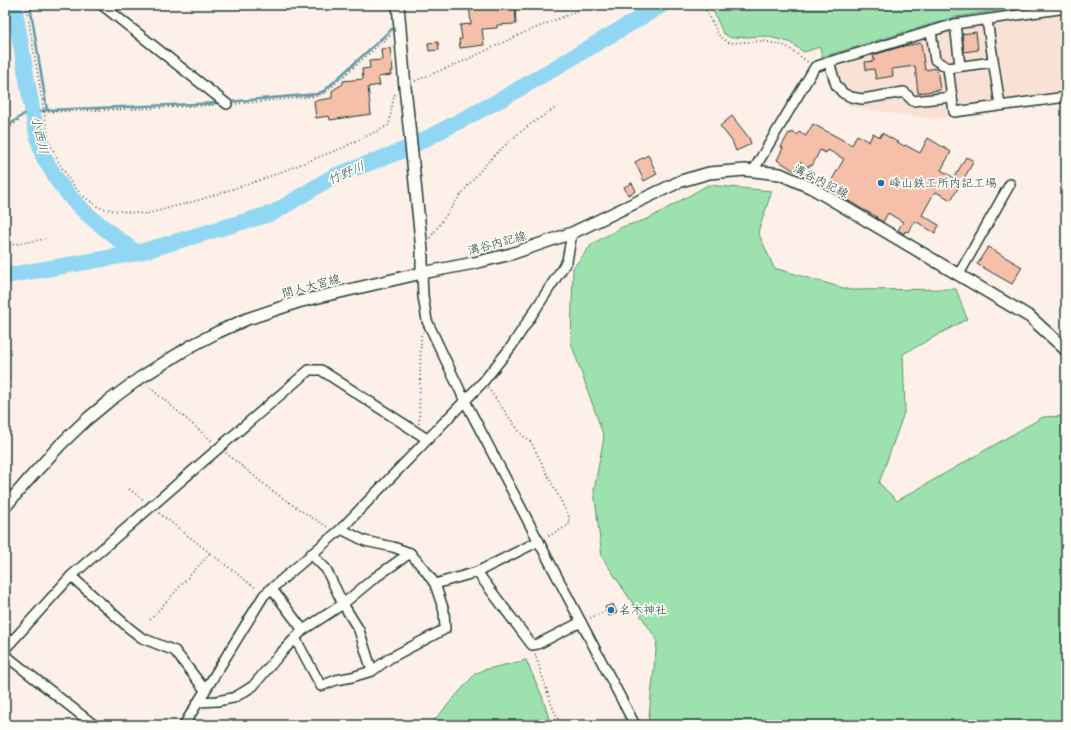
<svg xmlns="http://www.w3.org/2000/svg" width="1071" height="730" font-family="'Shantell Sans','Klee One',sans-serif">
	<style>
		.built { fill: #fae1d5 }
		.green { fill: #9de2ae; stroke: #5e9071 }
		.lines { fill: none; stroke-linecap: round; stroke-linejoin: round }
		.stream { stroke: #6399a7; stroke-width: 2.5 }
		.river { stroke: #91d7f3; stroke-width: 16 }
		.building { fill: #f6bfaa; stroke: #1f3d34 }
		.minor-casing { stroke: #1f3d34; stroke-width: 12 }
		.major-casing { stroke: #1f3d34; stroke-width: 14 }
		.path { stroke: #1f3d34; stroke-width: 1.5; stroke-dasharray: 1 3; stroke-linecap: butt }
		.minor { stroke: #fdfcf7; stroke-width: 9 }
		.major { stroke: #fdfcf7; stroke-width: 11 }
		.poi-dot { fill: #1f6fb2; stroke: #fdfcf7; stroke-width: 1.5 }
		.labels { text-anchor: middle; dominant-baseline: central; stroke-width: 3.5; stroke-linejoin: round; paint-order: stroke }
		.street-label { font-size: 12px; fill: #1f3d34; stroke: #fdfcf7 }
		.poi-label { font-size: 12px; fill: #1f3d34; stroke: #fdfcf7; text-anchor: start }
		.water-label { font-size: 13px; font-style: italic; fill: #365c5a; stroke: #fdfcf7 }
	</style>
	<rect width="100%" height="100%" fill="#fcf0e8"/>
	<filter id="ink" filterUnits="userSpaceOnUse"><feTurbulence type="fractalNoise" baseFrequency=".025" numOctaves="2"/><feDisplacementMap in="SourceGraphic" scale="8" xChannelSelector="R" yChannelSelector="G"/><feConvolveMatrix kernelMatrix="1 2 1 2 8 2 1 2 1" color-interpolation-filters="sRGB"/></filter>
	<g filter="url(#ink)">
		<polygon class="built" points="1066,5 1066,100 933,119 851,107 835,96 823,60 955,21"/>
		<g class="green">
			<polygon points="721,5 1038,5 955,17 822,57 820,47 804,52 789,42 765,36 731,38 723,33 711,6"/>
			<polygon points="708,185 772,191 758,232 774,268 850,290 956,289 967,319 903,354 905,410 879,483 897,501 1043,417 1066,416 1066,725 648,725 657,640 602,557 594,490 604,437 571,343 573,268 592,244 622,227 648,219"/>
			<polygon points="526,660 542,696 551,725 430,725 475,674 483,670"/>
		</g>
		<g class="lines">
			<g class="stream">
				<polyline points="30,5 47,110"/>
				<polyline points="228,102 317,94 324,91 392,29"/>
				<polyline points="5,128 24,114 47,110 221,103"/>
			</g>
			<g class="river">
				<polyline points="14,5 35,126 43,156 59,183 73,200 87,214 118,239 137,253"/>
				<polyline points="5,276 137,253 273,213 334,176 404,150 500,100 662,5"/>
			</g>
		</g>
		<g class="building">
			<polygon points="469,5 515,5 516,24 497,25 497,28 482,29 484,45 460,48 459,39 462,39 460,25 471,24"/>
			<polygon points="976,32 978,50 964,52 962,34"/>
			<polygon points="438,42 439,50 429,51 428,43"/>
			<polygon points="921,43 925,70 937,68 940,90 918,93 915,66 892,69 893,76 876,79 874,69 866,70 865,62 874,61 873,55 904,46"/>
			<polygon points="390,48 393,71 390,71 391,75 378,77 380,85 368,87 371,114 330,120 329,116 316,118 314,101 332,98 332,91 336,88 343,84 343,81 363,79 362,69 370,68 369,61 382,60 381,49"/>
			<polygon points="732,116 749,138 751,144 736,151 732,141 720,126"/>
			<polygon points="813,124 852,145 857,135 869,142 873,133 880,137 882,133 904,146 905,145 920,153 928,138 951,152 941,170 954,178 966,157 974,161 951,200 936,192 936,193 934,193 922,215 939,225 935,233 917,222 917,223 914,221 908,232 905,231 904,234 898,230 903,222 888,213 883,222 876,218 877,217 862,209 827,188 844,159 828,150 826,153 820,150 812,166 810,165 809,167 800,162 795,171 777,160 783,148 781,147 789,133 791,134 792,132 797,135 799,132 806,136"/>
			<polygon points="648,155 657,174 644,181 635,162"/>
			<polygon points="632,183 636,191 628,195 624,187"/>
			<polygon points="988,247 1022,267 1012,284 977,264"/>
			<polygon points="613,604 617,613 609,616 605,607"/>
		</g>
		<g class="lines">
			<g class="minor-casing">
				<g id="minor">
					<polyline points="102,5 227,104"/>
					<polyline points="987,20 1000,105"/>
					<polyline points="955,24 960,66"/>
					<polyline points="931,31 935,60 948,68"/>
					<polyline points="993,62 948,68 954,112 1066,97"/>
					<polyline points="952,97 913,101 904,92 862,99 851,97 843,93 836,85 829,62 955,24 1066,8"/>
					<polyline points="753,171 815,67 829,62"/>
					<polyline points="422,273 423,296 427,321 465,401 635,725"/>
					<polyline points="959,274 1010,184"/>
					<polyline points="311,554 326,569 343,604 359,630 372,671"/>
					<polyline points="477,572 532,645 538,644 581,622"/>
					<polyline points="71,576 129,628 142,638 175,651 205,690"/>
					<polyline points="435,584 477,572 539,541"/>
					<polyline points="271,588 303,630"/>
					<polyline points="295,638 321,686 336,680 352,677 372,671 390,658 445,629 444,611 435,584 425,570 410,553 393,547 365,541 341,529"/>
					<polyline points="5,649 71,576 309,370 321,370 427,439"/>
					<polyline points="5,655 94,725"/>
					<polyline points="199,702 217,701 233,698 242,693 253,686 280,654 303,630 343,604 373,579 410,553"/>
					<polyline points="184,725 264,595 341,529 483,382 511,347 567,261 572,233"/>
				</g>
			</g>
			<g class="major-casing">
				<g id="major">
					<polyline points="398,5 405,87 422,250 422,273"/>
					<polyline points="5,507 29,479 60,445 86,420 109,401 140,378 191,346 218,332 247,319 298,302 323,296 422,273 474,263 511,254 572,233 681,181 709,173 745,170 780,174 812,188 1030,317 1066,350"/>
				</g>
			</g>
			<g class="path">
				<polyline points="26,5 49,141 58,161 70,181 82,195 98,207 111,210 146,214 196,201 263,179 342,148 389,125 393,100 395,94"/>
				<polyline points="576,5 580,10"/>
				<polyline points="716,5 704,7 720,37 730,43 763,41 786,46 808,62"/>
				<polyline points="415,81 464,61 521,34 592,5"/>
				<polyline points="236,104 317,96 325,93 391,34"/>
				<polyline points="44,112 136,109 214,105"/>
				<polyline points="5,131 21,119"/>
				<path d="M430 238C454 204 478 168 510 141 524 128 541 117 557 107"/>
				<polyline points="5,246 45,239"/>
				<polyline points="147,385 212,441"/>
				<polyline points="488,388 522,435 531,442 569,517 569,525 547,537"/>
				<polyline points="419,424 421,336 423,332"/>
				<polyline points="226,453 270,489 294,506 329,528"/>
				<polyline points="129,489 145,501"/>
				<polyline points="159,513 210,553 257,589"/>
				<polyline points="590,618 607,611"/>
				<polyline points="150,620 210,553"/>
				<polyline points="535,654 552,706 561,725"/>
			</g>
			<use href="#minor" class="minor"/>
			<use href="#major" class="major"/>
		</g>
	</g>
	<g class="poi-dot">
		<circle cx="881" cy="183" r="4"/>
		<circle cx="611" cy="610" r="4"/>
	</g>
	<g class="labels">
		<g class="street-label">
			<text transform="translate(821 181) rotate(27)">溝谷内記線</text>
			<text transform="translate(497 243) rotate(-15)">溝谷内記線</text>
			<text transform="translate(311 286) rotate(-15)">間人大宮線</text>
		</g>
		<g class="poi-label">
			<text x="889" y="183">峰山鉄工所内記工場</text>
			<text x="619" y="610">名木神社</text>
		</g>
		<g class="water-label">
			<text transform="translate(40 135) rotate(77)">小西川</text>
			<text transform="translate(346 173) rotate(-23)">竹野川</text>
		</g>
	</g>
	<rect width="1071" height="730" fill="none" stroke="#fdfcf7" stroke-width="20"/>
	<rect x="10" y="10" width="1051" height="710" fill="none" stroke="#1f3d34" stroke-width="1.5" filter="url(#ink)"/>
</svg>
